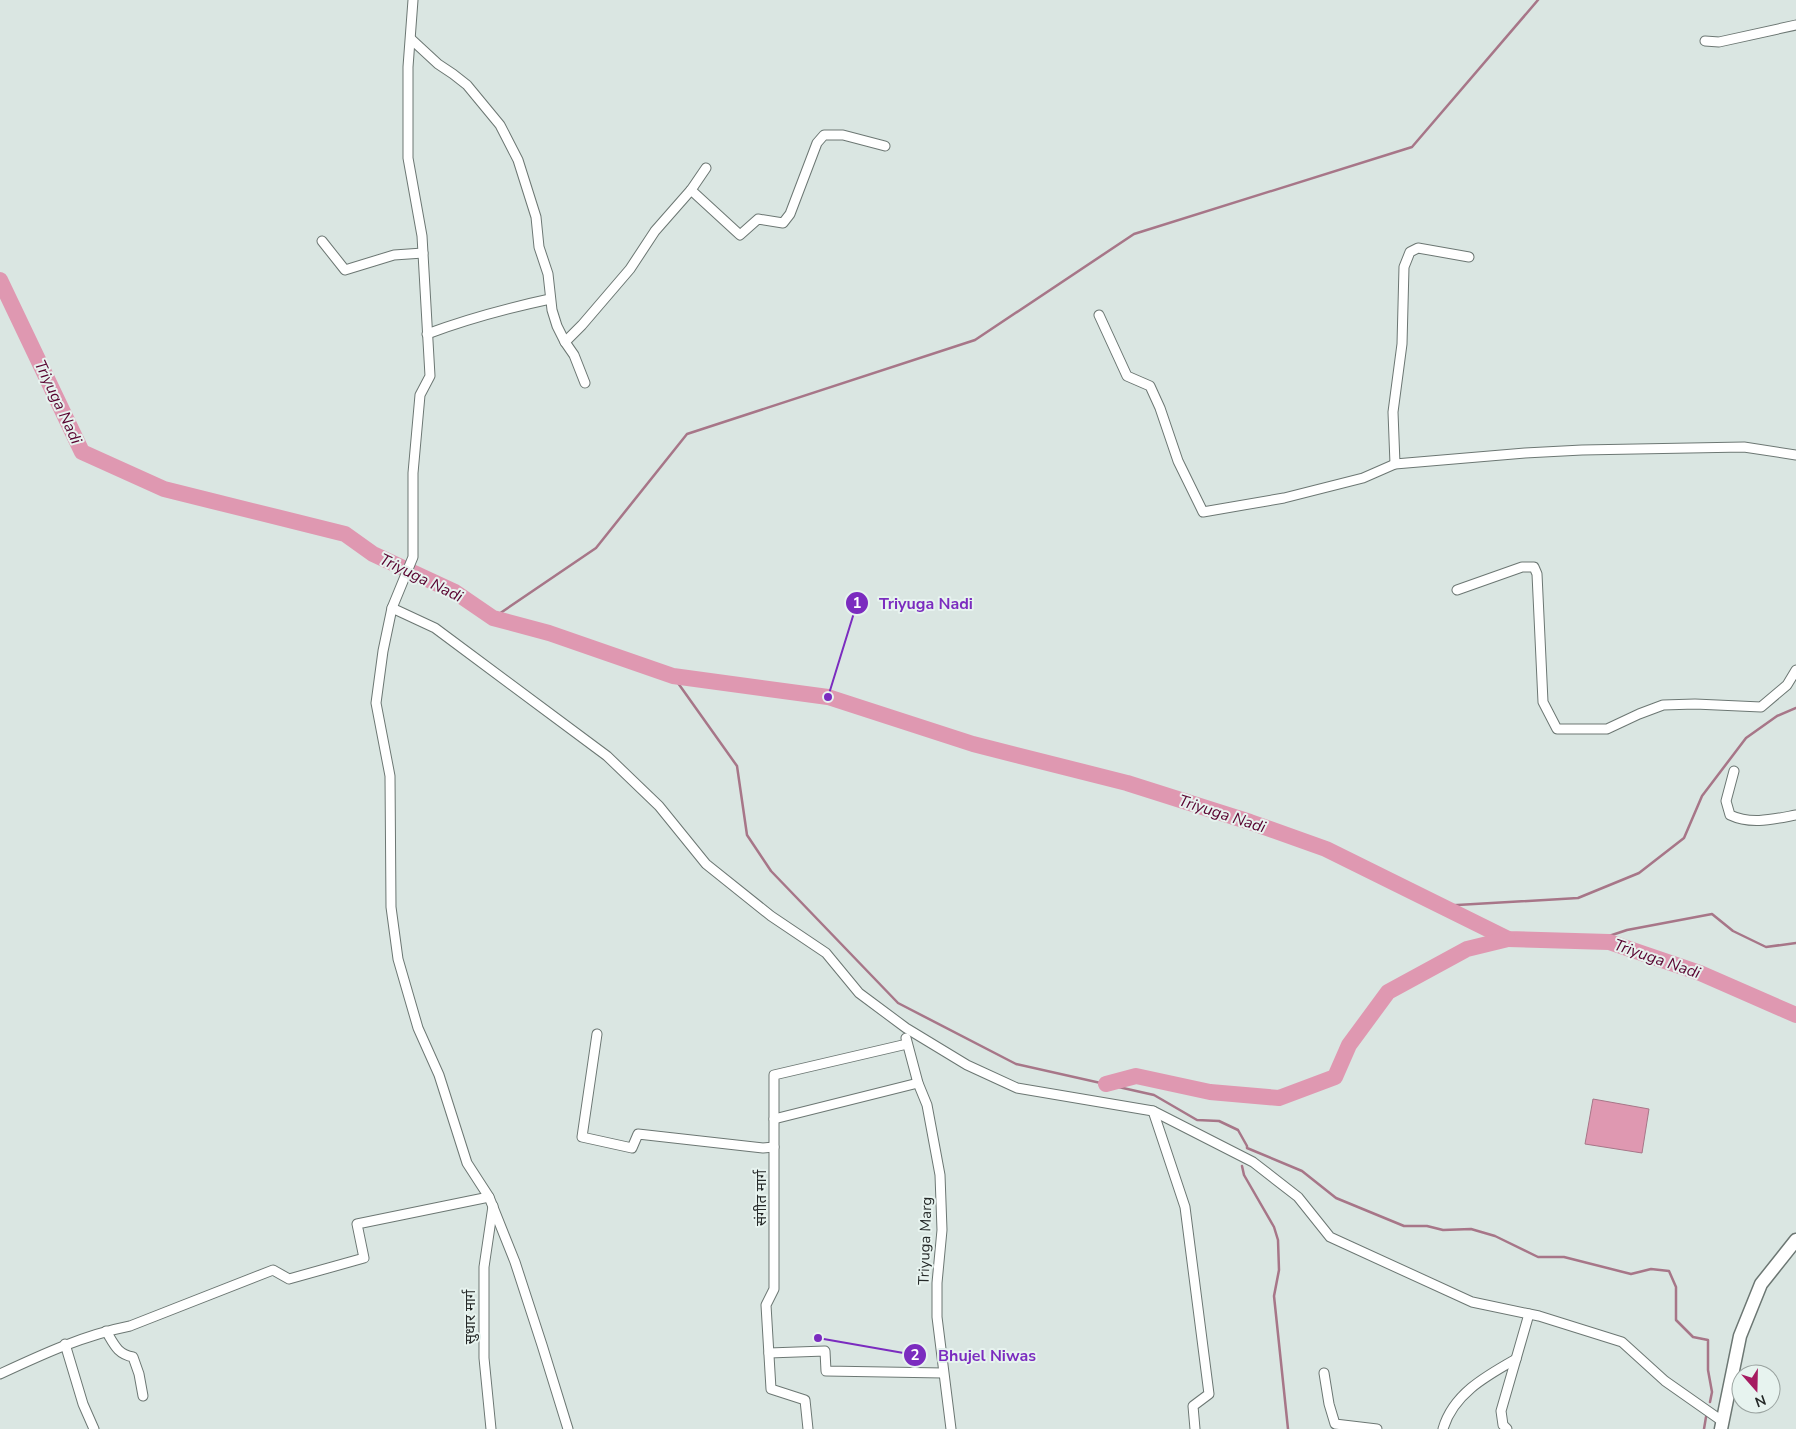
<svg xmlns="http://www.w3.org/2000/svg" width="1796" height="1429" font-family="'Nunito Sans','Noto Sans Devanagari',sans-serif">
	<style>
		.water { fill: #df98b1; stroke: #a77688 }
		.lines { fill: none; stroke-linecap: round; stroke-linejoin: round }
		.stream { stroke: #a77688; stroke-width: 2.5 }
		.river { stroke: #df98b1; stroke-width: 16 }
		.street-casing { stroke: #6c7773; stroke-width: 11 }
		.secondary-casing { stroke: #6c7773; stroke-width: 15 }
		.street { stroke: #fff; stroke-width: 9 }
		.secondary { stroke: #fff; stroke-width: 12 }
		.labels { text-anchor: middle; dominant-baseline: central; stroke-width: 4; stroke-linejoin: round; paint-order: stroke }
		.street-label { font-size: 15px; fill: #242827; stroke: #e7f3ef }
		.water-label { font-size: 16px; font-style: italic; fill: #590330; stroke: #e7f3ef }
		.leader { fill: none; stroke: #7b2cbf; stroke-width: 2 }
		.callout-dot { fill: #7b2cbf; stroke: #e7f3ef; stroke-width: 2 }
		.mark-label { font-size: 15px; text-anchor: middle; font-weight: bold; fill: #fff }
		.callout-label { font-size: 16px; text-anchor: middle; font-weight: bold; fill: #7b2cbf; stroke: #e7f3ef; stroke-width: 4; stroke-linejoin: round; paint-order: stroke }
	</style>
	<rect width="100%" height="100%" fill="#dae6e2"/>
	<polygon class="water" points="1593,1099 1649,1109 1642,1153 1585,1144"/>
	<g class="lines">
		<g class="stream">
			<polyline points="493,618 596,548 687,434 975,340 1134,234 1412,147 1538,0"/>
			<polyline points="673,676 737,766 747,835 771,871 898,1003 1016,1064 1154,1095 1197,1120 1219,1121 1238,1130 1247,1146 1247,1148 1302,1171 1336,1198 1404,1226 1427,1226 1443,1230 1471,1229 1495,1236 1538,1257 1564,1257 1631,1274 1651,1269 1669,1271 1676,1287 1676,1320 1693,1337 1708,1340 1708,1370 1712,1392 1710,1402"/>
			<polyline points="1440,906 1578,898 1639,873 1684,838 1702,796 1746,738 1777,716 1796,708"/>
			<polyline points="1591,942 1627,930 1712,914 1733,931 1766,947 1796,943"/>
			<polyline points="1242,1166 1244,1175 1274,1227 1278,1240 1279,1270 1274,1296 1288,1429"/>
			<polyline points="1704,1429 1706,1417"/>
		</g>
		<g class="river">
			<polyline points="0,280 82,452 164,489 345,534 373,554 455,592 493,618 549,633 673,676 828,697 973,744 1127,783 1250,822 1326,849 1508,939 1609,942 1700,973 1796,1015"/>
			<polyline points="1106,1084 1136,1076 1210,1092 1279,1098 1335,1077 1349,1045 1388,992 1467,949 1508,939"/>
		</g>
		<g class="street-casing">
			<g id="street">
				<polyline points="413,0 408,67 408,158 422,236 430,376 420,395 413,473 413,557 392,608 383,651 376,703 390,776 391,907 398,959 418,1028 439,1075 467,1163 489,1197 515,1262 542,1345 568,1429"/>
				<polyline points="411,39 438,64 453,74 467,85 500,125 518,160 536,217 539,247 548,274 552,310 557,326 565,342 574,355 585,383"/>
				<polyline points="1705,41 1719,42 1796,25"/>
				<polyline points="691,190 740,235 758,219 783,223 790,214 817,143 824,135 843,135 885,146"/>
				<polyline points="322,241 345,270 394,255 423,253"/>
				<polyline points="1099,315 1127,376 1150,386 1160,408 1178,461 1203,512 1284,498 1363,478 1395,464 1525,453 1582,450 1744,447 1796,455"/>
				<path d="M427 334C467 319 508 308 550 299"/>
				<polyline points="565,342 582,325 630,269 655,231 691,190 706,168"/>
				<polyline points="1395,464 1393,412 1402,344 1404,267 1410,252 1418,248 1469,257"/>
				<polyline points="1457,590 1522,567 1534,567 1537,574 1543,702 1557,729 1607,729 1639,714 1663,705 1695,704 1761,707 1787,685 1796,670"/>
				<polyline points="392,608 435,628 607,756 659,806 706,864 771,916 826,953 859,993 906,1028 967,1065 1017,1088 1153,1111 1253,1162 1298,1197 1330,1237 1472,1302 1539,1316 1622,1342 1665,1381 1722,1421"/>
				<path d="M1734 771 1726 801 1730 815C1751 825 1774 819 1796 815"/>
				<polyline points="597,1034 582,1137 632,1148 638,1134 763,1148 774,1147"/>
				<polyline points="906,1038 918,1083 927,1105 940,1175 942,1230 937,1283 937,1317 951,1429"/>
				<polyline points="1153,1111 1185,1207 1209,1394 1193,1406 1195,1429"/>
				<polyline points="774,1119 918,1083"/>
				<path d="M106 1331C114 1344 117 1354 133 1357L139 1374 143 1396"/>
				<polyline points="65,1344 83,1404 94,1429"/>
				<polyline points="769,1353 825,1351 826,1371 943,1373"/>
				<polyline points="1324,1373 1329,1404 1335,1424 1377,1429"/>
				<path d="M0 1374C43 1354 84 1335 130 1326L273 1270 289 1279 364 1258 357 1224 489 1197"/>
				<polyline points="491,1429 484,1358 484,1267 493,1206"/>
				<polyline points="808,1429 805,1400 771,1389 766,1305 774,1289 774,1075 907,1044"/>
				<path d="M1443 1429C1453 1394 1486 1376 1516 1359"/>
				<polyline points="1507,1429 1503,1425 1501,1411 1529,1314"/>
			</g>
		</g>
		<g class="secondary-casing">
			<polyline id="secondary" points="1721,1429 1740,1336 1761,1284 1796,1240"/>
		</g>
		<use href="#street" class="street"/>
		<use href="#secondary" class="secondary"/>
	</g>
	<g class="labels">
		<g class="street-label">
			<text transform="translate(761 1198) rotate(-90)">संगीत मार्ग</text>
			<text transform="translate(925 1241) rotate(-88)">Triyuga Marg</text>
			<text transform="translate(470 1317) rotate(-90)">सुधार मार्ग</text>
		</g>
		<g class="water-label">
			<text transform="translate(58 402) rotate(65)">Triyuga Nadi</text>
			<text transform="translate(421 578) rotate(26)">Triyuga Nadi</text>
			<text transform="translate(1222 814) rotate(18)">Triyuga Nadi</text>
			<text transform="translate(1657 959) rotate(19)">Triyuga Nadi</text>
		</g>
	</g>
	<path class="leader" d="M828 697L857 603M818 1338L915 1355"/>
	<g class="callout-dot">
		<circle cx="828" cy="697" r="5"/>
		<circle cx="818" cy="1338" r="5"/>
		<circle cx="857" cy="603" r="12"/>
		<circle cx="915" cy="1355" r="12"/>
	</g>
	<g class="mark-label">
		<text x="857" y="608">1</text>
		<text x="915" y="1360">2</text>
	</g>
	<g class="callout-label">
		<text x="926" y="609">Triyuga Nadi</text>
		<text x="987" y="1361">Bhujel Niwas</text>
	</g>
	<g transform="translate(1756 1389) rotate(160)"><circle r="24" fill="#e7f3ef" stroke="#99a29f"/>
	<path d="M0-4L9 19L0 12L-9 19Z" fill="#a61b61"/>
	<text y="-8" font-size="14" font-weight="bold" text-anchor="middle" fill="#242827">N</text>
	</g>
</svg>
